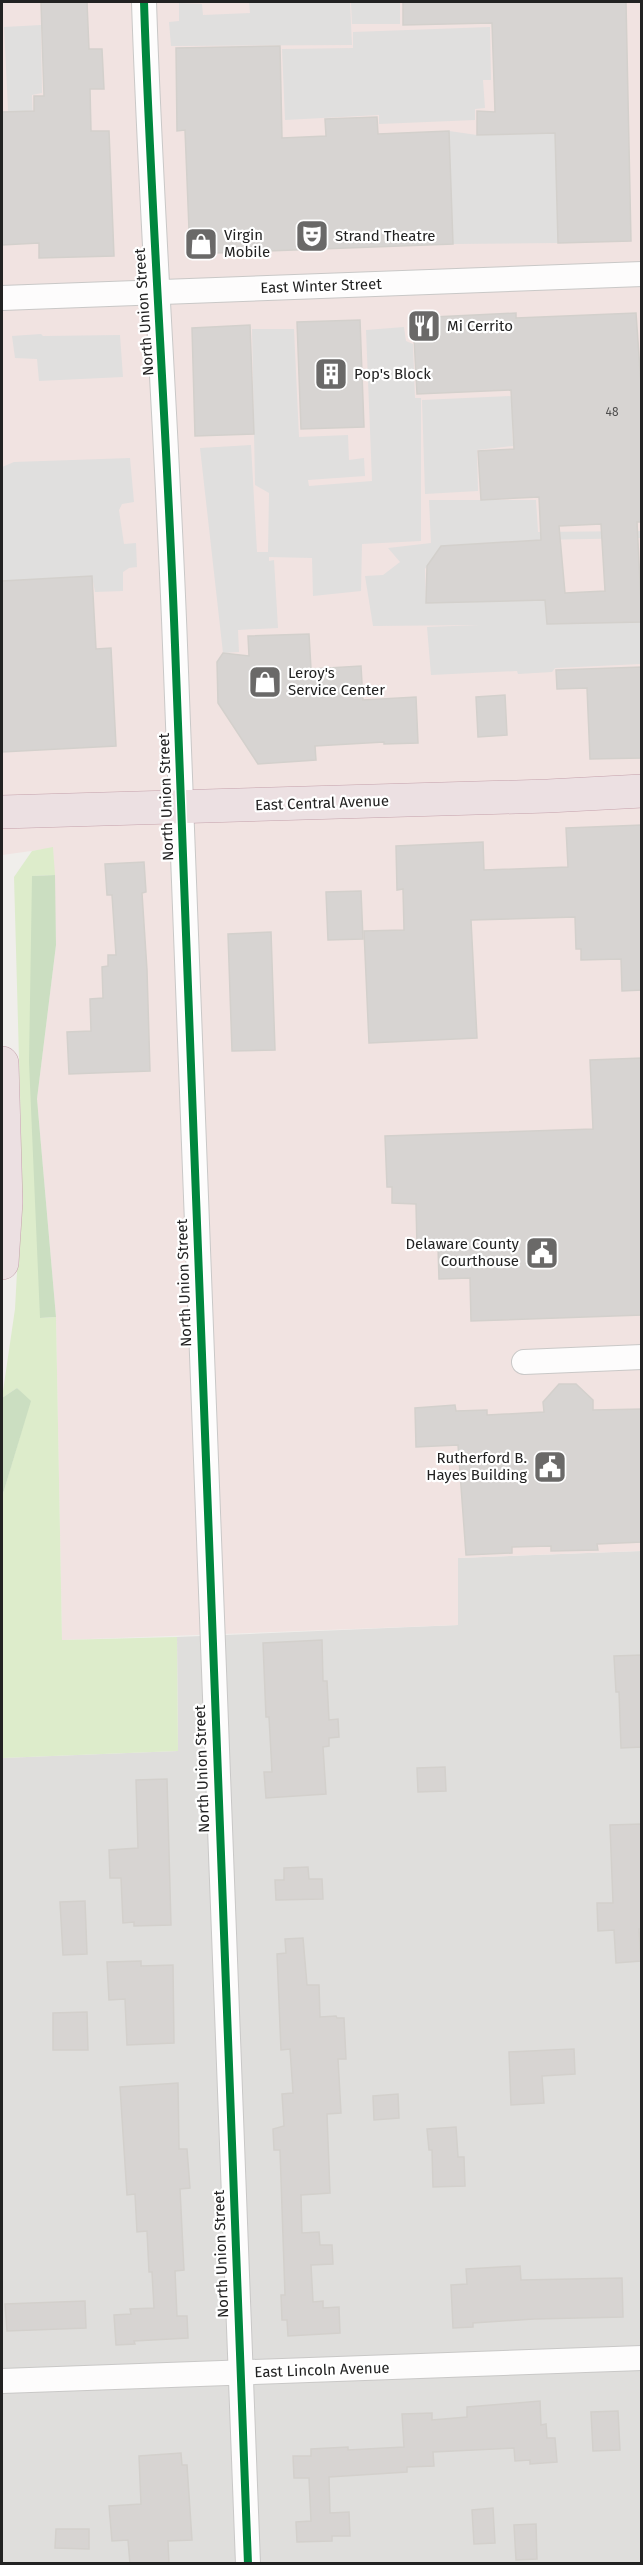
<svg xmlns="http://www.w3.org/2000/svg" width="643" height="2565" font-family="'Fira Sans',sans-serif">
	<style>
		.residential { fill: #dfdedc }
		.commercial { fill: #f1e3e1 }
		.grass { fill: #ddeccb }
		.forest { fill: #cbdec1 }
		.parking { fill: #e0dfde }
		.building { fill: #d7d4d2; stroke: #d3d0cc; stroke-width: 1.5; fill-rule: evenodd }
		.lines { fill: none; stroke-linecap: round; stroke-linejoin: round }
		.minor-casing { stroke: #c9c8c7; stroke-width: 26 }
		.highway-casing { stroke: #c5a2ac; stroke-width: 34 }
		.minor { stroke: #fdfcfc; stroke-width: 24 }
		.highway { stroke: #ece0e2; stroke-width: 33 }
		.cycleway-casing { stroke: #fff; stroke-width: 11 }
		.cycleway { stroke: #00873e; stroke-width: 8 }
		.labels { text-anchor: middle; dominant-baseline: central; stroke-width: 4.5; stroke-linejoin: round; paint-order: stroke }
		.number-label { font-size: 12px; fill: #4f4e4e }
		.poi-label { font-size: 15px; fill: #222; stroke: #fff; text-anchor: start }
		.street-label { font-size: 15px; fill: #222; stroke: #fff }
	</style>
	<rect width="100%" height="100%" fill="#f0eeeb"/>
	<polygon class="residential" points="641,1551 641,2563 2,2563 2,1758 178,1751 177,1637 458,1625 458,1558"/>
	<polygon class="commercial" points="2,2 641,2 641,1551 458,1558 458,1625 62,1640 56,1317 37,1099 56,945 53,848 2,855"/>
	<polygon class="grass" points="53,847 55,875 33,876 41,1318 56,1317 62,1640 177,1637 178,1751 2,1758 2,1497 30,1402 17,1388 2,1398 15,1309 20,1216 21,1132 14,877 32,851"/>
	<g class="forest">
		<polygon points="55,875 56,945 37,1099 56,1317 40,1318 29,1062 32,876"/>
		<polygon points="17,1388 31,1401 2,1497 2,1398"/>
	</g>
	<g class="parking">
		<polygon points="249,2 350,2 352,45 171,46 169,22 179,21 179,3 202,4 203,15 250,13"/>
		<polygon points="351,2 400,2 400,24 352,24"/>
		<polygon points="41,25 42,93 32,95 34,150 10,151 4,27"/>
		<polygon points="490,27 491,80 483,80 485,108 475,109 475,120 379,124 379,115 285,120 282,49 353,48 353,32"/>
		<polygon points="449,131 477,135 555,133 558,243 453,244"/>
		<polygon points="404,327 406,341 413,344 415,398 421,398 421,541 362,544 361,591 313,596 312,558 269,557 269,561 274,560 278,628 238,630 239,652 223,653 200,448 251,445 257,552 268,552 269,493 255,485 252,329 294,329 299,437 348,435 349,460 364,458 365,476 308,480 309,486 372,481 366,330"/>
		<polygon points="41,334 43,336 120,335 123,377 39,381 37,359 15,358 12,336"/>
		<polygon points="534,395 512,423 513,446 477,450 478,491 425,494 422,400"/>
		<polygon points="130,458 134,502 122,504 119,510 124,544 136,543 137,567 129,568 123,572 123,591 95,592 92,576 2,581 2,467 14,462"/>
		<polygon points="429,500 536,500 538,532 641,531 641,538 538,540 441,546 425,569 426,603 545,600 548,624 641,622 641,664 555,668 552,672 518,674 517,671 431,675 427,627 479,625 373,626 365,576 383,575 400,562 388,548 431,543"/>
	</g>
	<g class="building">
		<polygon points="41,2 87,2 89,49 102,49 104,89 90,89 91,131 109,131 114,256 39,258 39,243 2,245 2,112 34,111 34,96 44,96"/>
		<polygon points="403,2 626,2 631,241 558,243 555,133 477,135 477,111 495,112 492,23 403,25"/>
		<polygon points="280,46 282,138 326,136 325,119 377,117 378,134 449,131 453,244 190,254 185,130 177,131 176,48"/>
		<path d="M516 313V318L636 313 642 398V522H637L642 622 547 624 545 600 426 603 427 566 441 546 541 540 539 497 481 500 478 451 514 449 511 390 417 394 413 318ZM601 524 605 591 565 593 559 526Z"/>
		<polygon points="360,320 364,427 301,429 297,322"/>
		<polygon points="250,325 254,434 195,436 192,328"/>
		<polygon points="92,576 96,649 111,648 116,746 2,752 2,581"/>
		<polygon points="309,634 311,669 361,666 363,700 416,697 418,743 384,744 384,742 315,746 316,760 258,764 218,703 217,662 223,653 249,656 248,636"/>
		<polygon points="642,667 642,758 590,759 587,688 557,689 556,670"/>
		<polygon points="505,695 507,735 478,737 476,697"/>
		<polygon points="642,825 642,990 622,991 621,959 581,960 581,949 576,949 575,917 471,920 477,1038 369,1043 364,931 404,930 403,889 397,890 396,846 483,842 484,870 568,867 566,828"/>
		<polygon points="144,862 146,892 142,893 147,970 150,1071 69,1074 67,1032 91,1031 90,999 103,998 102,967 108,966 108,955 116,955 112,895 107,895 105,864"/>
		<polygon points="361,891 363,939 328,940 326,892"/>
		<polygon points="271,932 275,1050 232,1051 228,934"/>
		<polygon points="642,1058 642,1315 471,1321 470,1278 439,1279 438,1247 417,1248 416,1204 392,1203 392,1187 387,1187 385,1136 593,1129 590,1060"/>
		<polygon points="559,1384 576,1384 593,1400 593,1410 642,1409 642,1542 597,1544 598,1550 551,1551 551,1546 512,1547 512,1553 466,1555 458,1445 416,1447 415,1408 455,1405 456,1411 487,1410 487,1415 544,1412 543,1402"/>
		<polygon points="322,1640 323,1681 327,1681 329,1720 338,1719 339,1737 329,1738 329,1746 323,1747 326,1794 266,1798 264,1772 272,1772 269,1717 266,1717 263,1643"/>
		<polygon points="642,1655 642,1747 621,1748 619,1692 616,1692 614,1656"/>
		<polygon points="445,1767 446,1791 418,1792 417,1768"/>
		<polygon points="167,1779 171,1925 134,1926 134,1922 123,1923 121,1878 110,1878 109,1850 138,1848 136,1780"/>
		<polygon points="642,1824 642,1929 639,1929 641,1961 616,1963 614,1930 598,1931 597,1903 613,1903 610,1825"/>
		<polygon points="308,1867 309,1879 322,1879 323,1899 276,1900 275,1880 284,1880 284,1868"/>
		<polygon points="85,1901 87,1954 63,1955 60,1902"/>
		<polygon points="303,1938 307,1985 319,1985 320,2017 336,2016 337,2018 344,2018 346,2059 338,2059 341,2113 327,2114 330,2193 301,2195 302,2233 319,2232 320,2245 332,2245 333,2264 311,2265 313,2302 323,2301 323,2308 339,2307 340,2333 288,2336 287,2320 282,2320 281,2295 285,2295 280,2150 274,2150 273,2129 284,2126 282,2094 293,2093 290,2049 281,2050 277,1954 286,1953 285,1939"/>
		<polygon points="141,1961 141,1966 173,1965 174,2043 127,2045 125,1999 109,2000 107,1962"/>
		<polygon points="87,2012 88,2050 53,2050 53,2013"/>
		<polygon points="574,2049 575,2074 542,2076 544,2103 511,2105 509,2052"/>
		<polygon points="178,2083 179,2149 187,2149 190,2188 180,2189 184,2270 175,2271 177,2316 187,2316 188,2338 134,2341 135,2344 116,2345 114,2315 131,2314 130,2309 154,2308 152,2272 149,2272 147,2231 137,2232 135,2194 127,2195 120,2087"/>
		<polygon points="398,2094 399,2118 374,2120 373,2096"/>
		<polygon points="456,2127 458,2157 464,2157 465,2186 433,2187 432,2150 429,2150 427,2129"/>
		<polygon points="520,2266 521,2280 622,2278 623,2317 534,2319 473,2323 473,2327 453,2328 451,2285 467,2284 466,2269"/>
		<polygon points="85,2301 86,2328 7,2331 5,2304"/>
		<polygon points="540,2401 541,2425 546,2424 547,2438 555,2438 557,2462 530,2464 530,2460 515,2461 514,2448 433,2452 434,2466 407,2467 407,2472 329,2477 330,2513 349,2512 350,2536 332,2536 332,2541 297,2542 296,2522 311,2521 309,2478 294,2478 293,2456 311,2456 311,2449 348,2447 348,2450 404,2447 402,2414 432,2413 432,2420 467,2417 467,2407"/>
		<polygon points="618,2411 620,2450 593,2451 591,2412"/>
		<polygon points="181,2453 182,2465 187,2465 192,2540 168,2541 169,2564 130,2564 128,2540 112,2541 109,2506 141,2504 139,2456"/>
		<polygon points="493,2508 495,2543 474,2544 472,2510"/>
		<polygon points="536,2524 537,2559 516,2560 514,2525"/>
		<polygon points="56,2529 89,2529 89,2549 55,2548"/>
	</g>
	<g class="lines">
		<g class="minor-casing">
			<g id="minor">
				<path d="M144 2C151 216 167 430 175 645 199 1284 220 1924 248 2564"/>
				<polyline points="2,298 642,274"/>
				<polyline points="524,1362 642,1357"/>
				<polyline points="2,2381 642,2358"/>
			</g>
		</g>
		<g class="highway-casing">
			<g id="highway">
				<polyline points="2,812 548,796 642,791"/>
				<polyline points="2,1063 6,1202 2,1263"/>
			</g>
		</g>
		<use href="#minor" class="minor"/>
		<use href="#highway" class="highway"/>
		<g class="cycleway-casing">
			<path id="cycleway" d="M144 2C151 216 167 430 175 645 199 1284 220 1924 248 2564"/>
		</g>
		<use href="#cycleway" class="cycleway"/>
	</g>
	<defs>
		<g id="theatre-square" transform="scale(1.725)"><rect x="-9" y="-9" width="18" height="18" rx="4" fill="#6a6968" stroke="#fff"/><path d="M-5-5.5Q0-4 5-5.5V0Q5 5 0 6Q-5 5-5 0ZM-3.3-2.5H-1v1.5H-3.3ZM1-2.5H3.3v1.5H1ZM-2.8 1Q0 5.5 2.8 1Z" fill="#fff"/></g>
		<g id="shop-square" transform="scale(1.725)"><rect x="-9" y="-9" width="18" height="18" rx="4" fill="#6a6968" stroke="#fff"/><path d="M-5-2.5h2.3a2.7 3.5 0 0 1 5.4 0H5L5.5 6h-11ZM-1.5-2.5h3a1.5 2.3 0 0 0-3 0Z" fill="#fff"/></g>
		<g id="restaurant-square" transform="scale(1.725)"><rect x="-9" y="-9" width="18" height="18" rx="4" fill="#6a6968" stroke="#fff"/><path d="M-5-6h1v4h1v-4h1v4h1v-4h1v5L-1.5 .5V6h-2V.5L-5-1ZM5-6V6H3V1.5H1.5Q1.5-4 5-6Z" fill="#fff"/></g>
		<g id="building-square" transform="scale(1.725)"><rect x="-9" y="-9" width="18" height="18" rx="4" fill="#6a6968" stroke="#fff"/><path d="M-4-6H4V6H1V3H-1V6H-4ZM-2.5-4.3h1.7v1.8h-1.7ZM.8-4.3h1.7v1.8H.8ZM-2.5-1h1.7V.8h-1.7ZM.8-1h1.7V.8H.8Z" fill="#fff"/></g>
		<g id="civic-square" transform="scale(1.725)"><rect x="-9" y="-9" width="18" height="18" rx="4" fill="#6a6968" stroke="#fff"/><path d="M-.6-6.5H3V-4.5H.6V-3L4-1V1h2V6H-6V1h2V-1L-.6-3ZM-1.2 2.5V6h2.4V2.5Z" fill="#fff"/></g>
	</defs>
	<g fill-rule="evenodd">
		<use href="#theatre-square" x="312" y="236"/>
		<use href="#shop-square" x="201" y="244"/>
		<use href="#restaurant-square" x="424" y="326"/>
		<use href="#building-square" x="331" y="374"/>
		<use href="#shop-square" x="265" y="682"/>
		<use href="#civic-square" x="542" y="1253"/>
		<use href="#civic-square" x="550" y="1467"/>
	</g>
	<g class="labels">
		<g class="number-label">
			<text x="612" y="412">48</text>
		</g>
		<g class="poi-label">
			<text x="224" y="235">Virgin<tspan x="224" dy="17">Mobile</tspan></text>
			<text x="335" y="236">Strand Theatre</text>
			<text x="447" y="326">Mi Cerrito</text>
			<text x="354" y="374">Pop's Block</text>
			<text x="288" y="673">Leroy's<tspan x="288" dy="17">Service Center</tspan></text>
			<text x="519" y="1244" text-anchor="end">Delaware County<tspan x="519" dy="17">Courthouse</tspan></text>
			<text x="527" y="1458" text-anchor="end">Rutherford B.<tspan x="527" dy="17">Hayes Building</tspan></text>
		</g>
		<g class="street-label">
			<text transform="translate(321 286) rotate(-2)">East Winter Street</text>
			<text transform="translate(144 312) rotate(-94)">North Union Street</text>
			<text transform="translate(166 797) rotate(-92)">North Union Street</text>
			<text transform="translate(322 803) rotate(-2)">East Central Avenue</text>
			<text transform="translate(184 1283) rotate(-92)">North Union Street</text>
			<text transform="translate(202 1769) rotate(-92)">North Union Street</text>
			<text transform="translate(221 2254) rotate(-92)">North Union Street</text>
			<text transform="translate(322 2370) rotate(-2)">East Lincoln Avenue</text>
		</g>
	</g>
	<rect width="643" height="2565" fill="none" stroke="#222222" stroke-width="6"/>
</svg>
